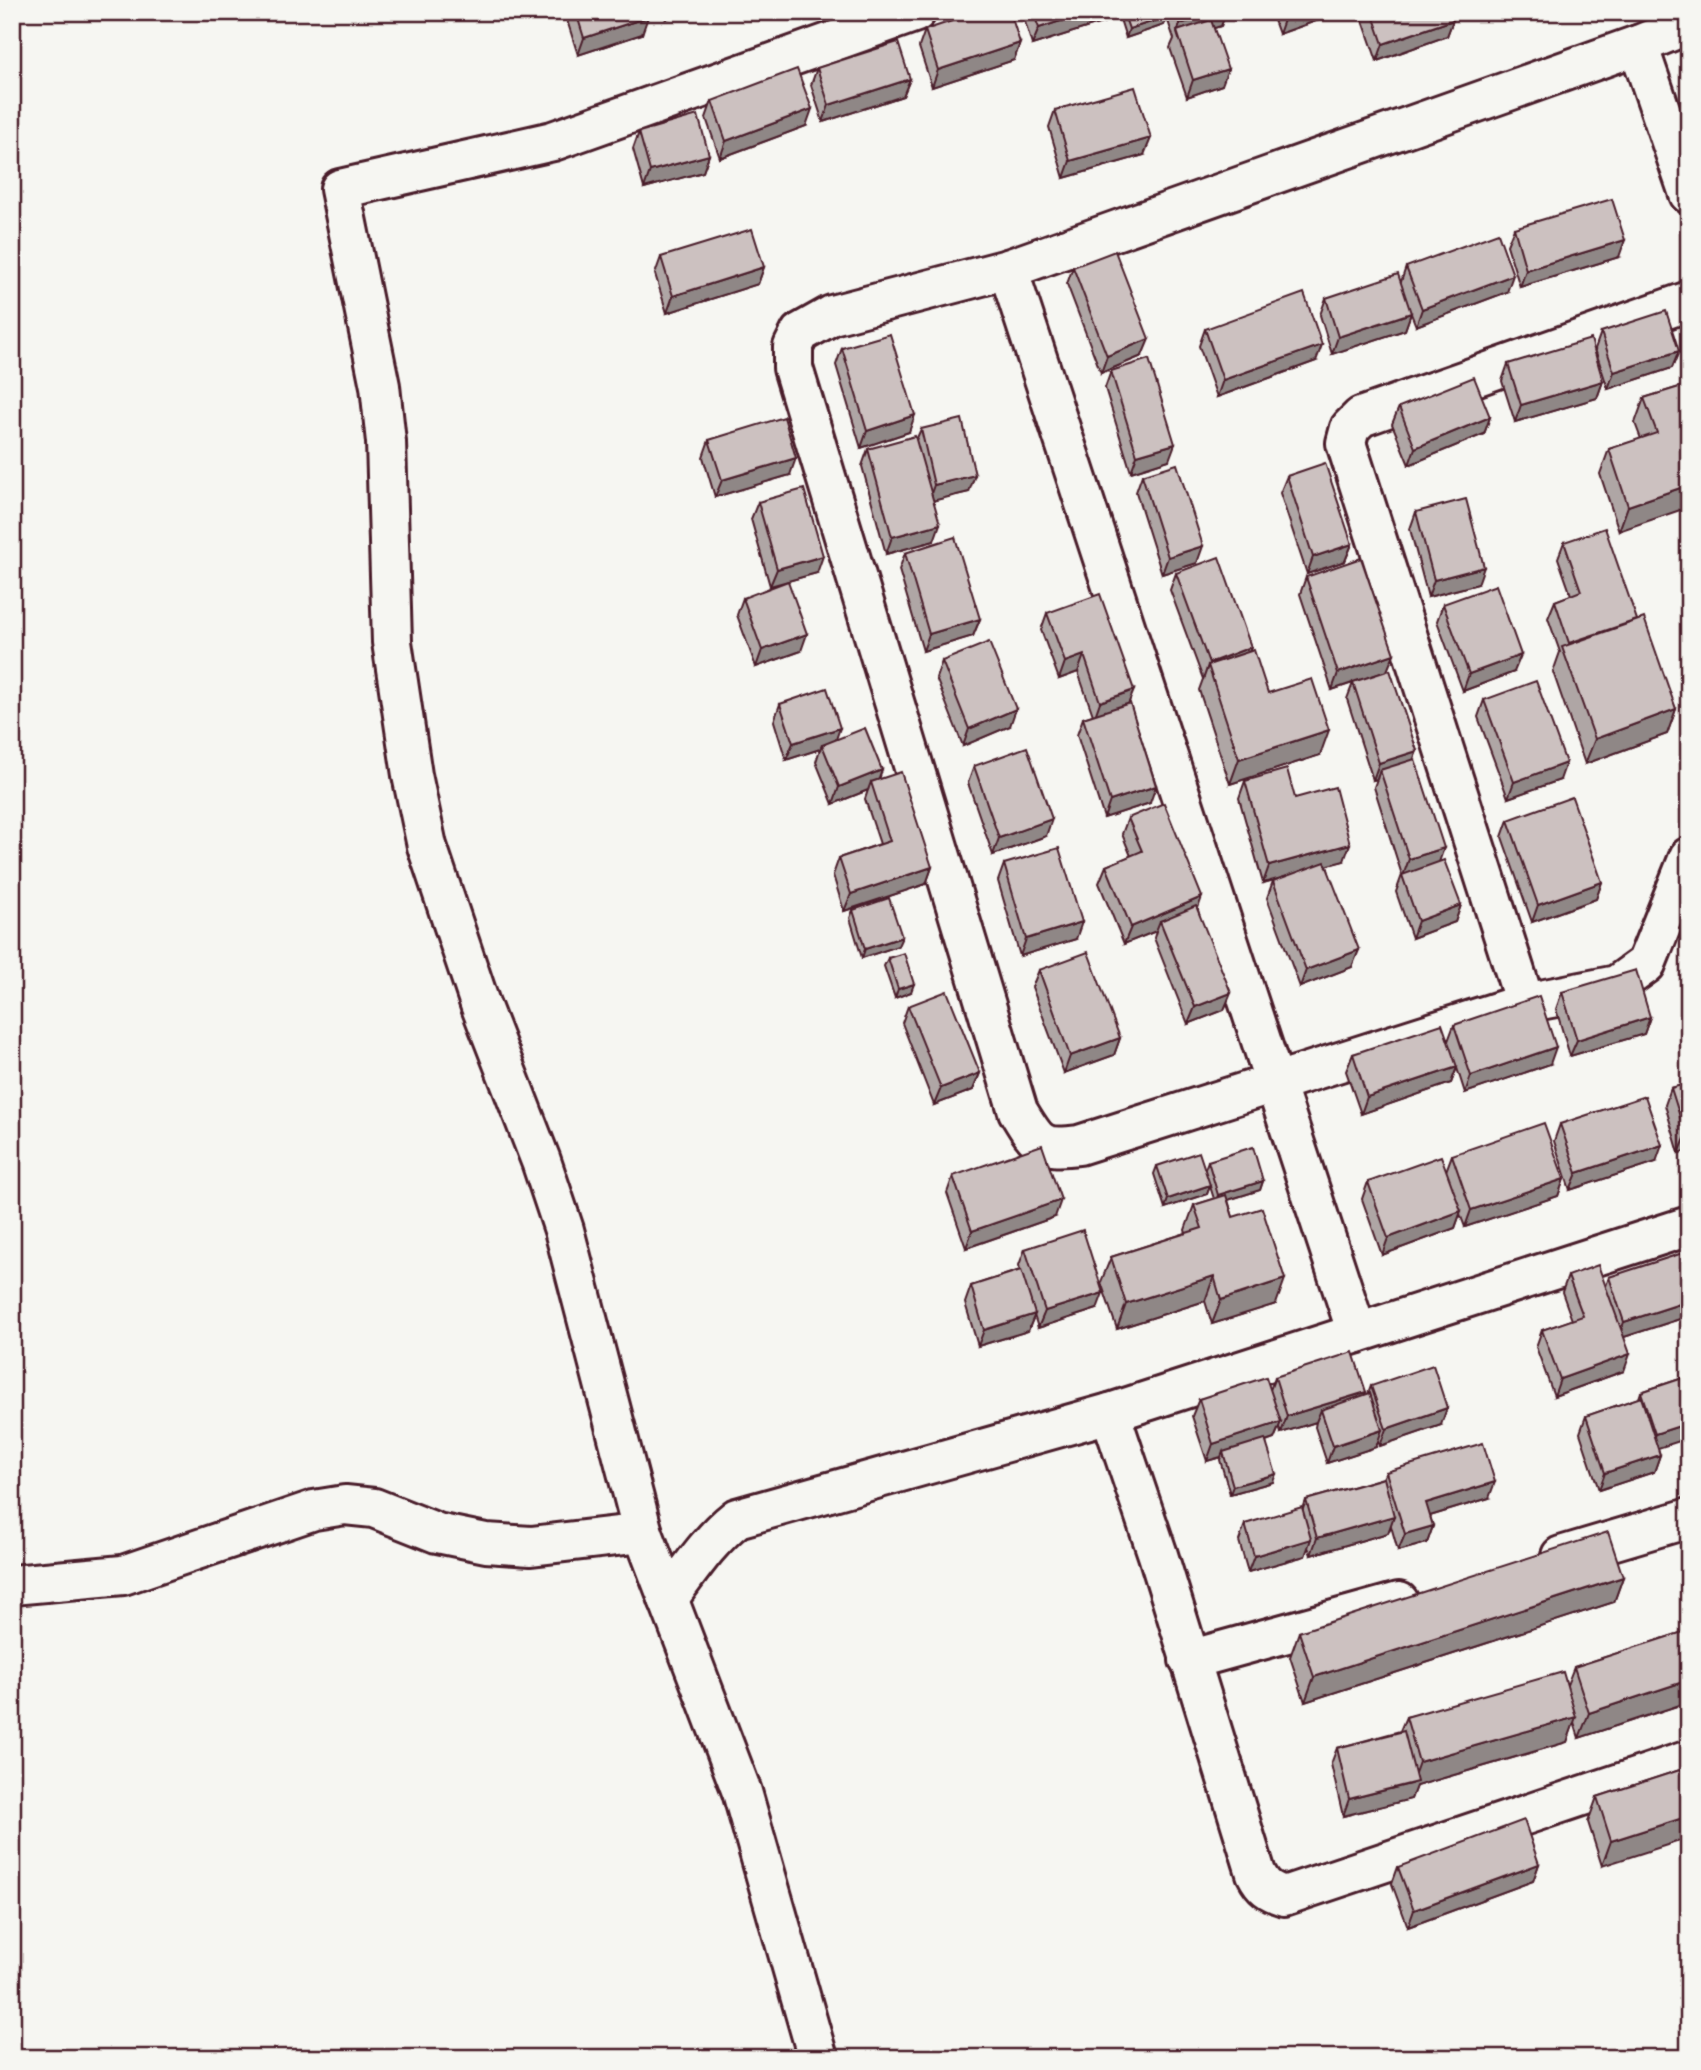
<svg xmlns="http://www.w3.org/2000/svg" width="1701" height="2070" font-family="Mynerve,sans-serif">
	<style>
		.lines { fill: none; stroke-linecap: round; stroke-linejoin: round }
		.street-casing { stroke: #4a1f2b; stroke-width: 44 }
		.street { stroke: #f6f6f2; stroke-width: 38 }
		.wall { fill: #afa6a5; stroke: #4a1f2b; stroke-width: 2 }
		.shaded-wall { fill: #8f8786; stroke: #4a1f2b; stroke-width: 2 }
		.building { fill: #ccc1c0; stroke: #4a1f2b; stroke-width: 2 }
	</style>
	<rect width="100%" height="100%" fill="#f6f6f2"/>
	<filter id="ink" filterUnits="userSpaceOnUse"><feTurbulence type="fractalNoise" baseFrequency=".0143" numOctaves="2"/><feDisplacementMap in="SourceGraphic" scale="14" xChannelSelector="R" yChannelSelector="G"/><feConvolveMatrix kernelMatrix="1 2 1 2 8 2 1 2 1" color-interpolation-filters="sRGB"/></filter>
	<g filter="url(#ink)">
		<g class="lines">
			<g class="street-casing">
				<g id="street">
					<path d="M1689 24 1638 45 1008 269 832 315 800 333 793 347V368L1018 1111C1038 1144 1040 1150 1079 1145L1525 1003 1617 985 1646 964 1689 857"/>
					<polyline points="1638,45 1689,194"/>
					<polyline points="1008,269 1357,1333"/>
					<polyline points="1525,1003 1346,443 1350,428 1361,417 1689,301"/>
					<path d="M1110 1413 1158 1555 1256 1873C1263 1887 1269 1891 1284 1896L1689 1760"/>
					<polyline points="1561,1556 1689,1518"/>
					<polyline points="12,1585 123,1575 314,1510 345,1505 374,1508 437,1533 486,1543 531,1546 643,1533"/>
					<path d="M668 1599C690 1570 708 1541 737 1518L1110 1413 1689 1226"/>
					<polyline points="1189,1660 1399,1602"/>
					<polyline points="818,2058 742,1792 643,1533 564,1230 541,1161 480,1004 427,846 412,775 392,642 386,442 380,386 340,189 553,141 916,12"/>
				</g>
			</g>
			<use href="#street" class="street"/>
		</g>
		<g class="wall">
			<polygon points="567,12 646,12 642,34 578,55 566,17"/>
			<polygon points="663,12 683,12 666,19"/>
			<polygon points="1024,12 1108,12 1105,22 1032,45 1023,15"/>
			<polygon points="1122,12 1226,12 1221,26 1214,28 1222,85 1187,97 1170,48 1174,39 1167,18 1164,25 1126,38 1120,19"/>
			<polygon points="1271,12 1337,12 1336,14 1279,34"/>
			<polygon points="1360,12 1451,12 1453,20 1447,36 1377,61"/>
			<polygon points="925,30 1020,43 1014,60 932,87 919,47"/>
			<polygon points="817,68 910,79 903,96 823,122 811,85"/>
			<polygon points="712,101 806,126 720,158 706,118"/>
			<polygon points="1055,110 1144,155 1064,178 1049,127"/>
			<polygon points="639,132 709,155 703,172 644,188 633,149"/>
			<polygon points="1514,228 1619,257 1520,287 1507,245"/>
			<polygon points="661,257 764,267 758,284 667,313 655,274"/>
			<polygon points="1073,267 1142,356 1101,373 1067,284"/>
			<polygon points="1406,267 1507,292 1416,326 1410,311 1411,313 1405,330 1332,354 1320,315 1326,298 1401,282"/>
			<polygon points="1205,329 1316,361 1217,397 1199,346"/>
			<polygon points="1601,332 1679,351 1672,368 1608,389 1595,349"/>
			<polygon points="842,348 909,432 861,448 836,365"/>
			<polygon points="1508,364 1603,381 1597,398 1515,422 1502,381"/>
			<polygon points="1111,371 1169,460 1131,472 1105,388"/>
			<polygon points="1689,384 1619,531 1600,474 1609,449 1641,439 1635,423 1644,398"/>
			<polygon points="1399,407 1490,417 1484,434 1409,465 1392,424"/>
			<polygon points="921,429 969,492 933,500 934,541 886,554 862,466 868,449 916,440"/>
			<polygon points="709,440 790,475 715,497 703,457"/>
			<polygon points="1142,475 1197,563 1162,574 1136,492"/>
			<polygon points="1287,476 1352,544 1345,561 1307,574 1280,493"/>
			<polygon points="758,502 817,573 770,586 751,519"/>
			<polygon points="1416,512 1478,584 1428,597 1410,529"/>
			<polygon points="1564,542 1637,620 1676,709 1667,734 1585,764 1553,672 1560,652 1548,618 1555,601 1571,595 1558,558"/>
			<polygon points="905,553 980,619 973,636 923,651 899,570"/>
			<polygon points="1176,573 1251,647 1250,651 1268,693 1320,755 1230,784 1199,690 1203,679 1170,590"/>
			<polygon points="1306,577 1388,671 1417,751 1413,760 1439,861 1461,905 1455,922 1412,938 1396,892 1402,875 1374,787 1377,779 1373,780 1347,699 1353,683 1332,690 1300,594"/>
			<polygon points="743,598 801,651 756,667 737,615"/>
			<polygon points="1443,604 1514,672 1463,691 1437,621"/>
			<polygon points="1047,613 1129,703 1150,803 1104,818 1077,735 1083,718 1093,715 1078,672 1059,679 1041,630"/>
			<polygon points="942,661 1010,726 963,746 936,678"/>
			<polygon points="1484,700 1560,780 1508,798 1478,717"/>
			<polygon points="780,704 882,770 879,780 932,867 926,884 844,911 833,875 839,858 880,844 865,799 868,790 833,804 816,762 820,749 786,760 774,721"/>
			<polygon points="974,766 1046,836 993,855 968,783"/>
			<polygon points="1245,781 1295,798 1344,861 1327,865 1352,967 1300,987 1267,898 1273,881 1284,877 1263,883 1239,798"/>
			<polygon points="1128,818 1198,910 1224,1010 1188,1024 1154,938 1156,931 1124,944 1099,883 1106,866 1131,856 1122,834"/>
			<polygon points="1508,820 1602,882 1596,899 1532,922 1502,837"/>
			<polygon points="1004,864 1076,939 1020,956 998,881"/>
			<polygon points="1689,904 1689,933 1679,929"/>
			<polygon points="853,910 898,946 862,958 850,918"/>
			<polygon points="888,958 911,992 895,998 884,966"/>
			<polygon points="1039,970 1120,1038 1114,1055 1064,1073 1032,987"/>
			<polygon points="1562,992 1650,1017 1644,1034 1570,1056 1556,1009"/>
			<polygon points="908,1006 980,1073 973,1090 934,1105 902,1023"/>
			<polygon points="1454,1025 1550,1064 1465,1093 1457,1068 1451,1083 1361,1114 1346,1071 1353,1054 1448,1041"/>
			<polygon points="1689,1083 1689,1150 1679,1153 1665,1105 1671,1088"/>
			<polygon points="1560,1124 1656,1162 1570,1190 1554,1141"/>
			<polygon points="1452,1155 1564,1179 1558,1196 1465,1227 1460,1214 1455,1228 1382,1255 1362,1199 1368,1182 1446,1171"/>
			<polygon points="1208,1161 1263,1181 1260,1190 1228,1200 1233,1217 1276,1304 1212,1324 1205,1301 1117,1329 1101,1282 1111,1257 1186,1233 1185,1230 1194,1205 1214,1199 1210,1186 1207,1194 1165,1208 1154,1174 1157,1166 1205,1169"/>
			<polygon points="953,1176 1055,1217 966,1248 947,1193"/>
			<polygon points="1025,1249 1097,1309 1038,1328 1034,1315 1028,1331 978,1346 965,1303 971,1286 1020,1270 1019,1265"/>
			<polygon points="1568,1276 1606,1286 1609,1277 1689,1316 1624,1337 1624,1371 1554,1396 1536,1347 1542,1330 1572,1320 1562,1292"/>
			<polygon points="1689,1376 1658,1448 1660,1455 1654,1472 1599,1490 1580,1433 1586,1416 1639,1398 1641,1392"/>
			<polygon points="1275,1377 1365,1395 1368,1394 1371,1386 1441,1425 1380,1446 1378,1441 1376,1447 1327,1463 1315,1427 1316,1422 1281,1433 1279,1427 1274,1439 1266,1442 1273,1482 1230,1494 1220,1460 1221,1457 1207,1461 1192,1416 1199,1399 1270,1390"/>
			<polygon points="1386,1472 1489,1498 1430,1516 1433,1526 1427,1543 1398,1551 1391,1526 1388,1533 1311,1555 1308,1547 1305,1556 1248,1572 1239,1541 1245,1524 1303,1509 1306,1500 1383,1478"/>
			<polygon points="1623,1577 1614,1602 1305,1702 1290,1657 1299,1632"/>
			<polygon points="1689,1630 1689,1702 1579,1738 1574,1722 1567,1742 1416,1786 1411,1799 1343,1816 1331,1764 1337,1748 1400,1731 1406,1717 1567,1685 1574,1667"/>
			<polygon points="1689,1767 1602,1866 1588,1822 1597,1797"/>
			<polygon points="1539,1864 1533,1881 1408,1927 1392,1884 1398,1867"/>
		</g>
		<g class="shaded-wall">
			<polygon points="669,12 683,12 666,19"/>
			<polygon points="1088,12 1108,12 1105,22 1032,45 1039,28"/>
			<polygon points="1218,12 1226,12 1221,26 1179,39 1177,33 1180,24"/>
			<polygon points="1298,12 1337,12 1336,14 1279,34 1285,17"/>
			<polygon points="648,17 642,34 578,55 584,38"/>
			<polygon points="1167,17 1164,25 1126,38 1129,29"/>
			<polygon points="1453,20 1447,36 1377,61 1383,44"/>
			<polygon points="1020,43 1014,60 932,87 938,70"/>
			<polygon points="1228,69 1222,85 1187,97 1193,80"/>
			<polygon points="910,79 903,96 823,122 829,105"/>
			<polygon points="812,109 806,126 720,158 726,141"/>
			<polygon points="1151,138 1144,155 1064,178 1070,161"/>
			<polygon points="709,155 703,172 644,188 650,171"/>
			<polygon points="1625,240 1619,257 1520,287 1526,270"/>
			<polygon points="764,267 758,284 667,313 673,296"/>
			<polygon points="1513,275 1507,292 1416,326 1422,309"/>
			<polygon points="1411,313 1405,330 1332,354 1338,337"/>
			<polygon points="1149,339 1142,356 1101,373 1107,356"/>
			<polygon points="1322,345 1316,361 1217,397 1223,380"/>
			<polygon points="1679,351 1672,368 1608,389 1614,372"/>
			<polygon points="1603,381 1597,398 1515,422 1521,405"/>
			<polygon points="915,415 909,432 861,448 867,431"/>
			<polygon points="1490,417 1484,434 1409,465 1415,448"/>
			<polygon points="1175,444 1169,460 1131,472 1137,455"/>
			<polygon points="796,458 790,475 715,497 722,480"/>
			<polygon points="975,475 969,492 928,502 934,485"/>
			<polygon points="1689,485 1689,507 1619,531 1628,506"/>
			<polygon points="940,524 934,541 886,554 892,537"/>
			<polygon points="1352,544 1345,561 1307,574 1313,557"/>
			<polygon points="1203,546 1197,563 1162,574 1168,557"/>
			<polygon points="823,556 817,573 770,586 777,569"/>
			<polygon points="1484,567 1478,584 1428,597 1434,580"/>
			<polygon points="980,619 973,636 923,651 929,634"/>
			<polygon points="807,634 801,651 756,667 762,650"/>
			<polygon points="1251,647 1245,664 1208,665 1203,680 1209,663"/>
			<polygon points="1394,654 1387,671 1332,690 1338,673"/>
			<polygon points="1084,655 1078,672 1059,679 1065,662"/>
			<polygon points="1521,655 1514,672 1463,691 1469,674"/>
			<polygon points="1134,690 1127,707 1094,719 1100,702"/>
			<polygon points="1016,709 1010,726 963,746 969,729"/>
			<polygon points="1676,709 1667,734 1585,764 1595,739"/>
			<polygon points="840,728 834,745 822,745 820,749 786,760 793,743"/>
			<polygon points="1329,730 1320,755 1230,784 1239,759"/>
			<polygon points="1417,751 1410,768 1380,770 1377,779 1373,780 1379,763"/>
			<polygon points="1566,763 1560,780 1508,798 1514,782"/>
			<polygon points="882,770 876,787 871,782 868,790 833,804 839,787"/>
			<polygon points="1156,786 1150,803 1104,818 1110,801"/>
			<polygon points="1052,819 1046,836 993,855 999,838"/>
			<polygon points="1350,844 1344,861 1263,883 1269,866"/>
			<polygon points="1444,848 1438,865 1403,876 1409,859"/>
			<polygon points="932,867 926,884 844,911 851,894"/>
			<polygon points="1602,882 1596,899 1532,922 1538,905"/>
			<polygon points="1202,897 1196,914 1160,921 1156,931 1124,944 1131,927"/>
			<polygon points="1461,905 1455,922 1412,938 1418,921"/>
			<polygon points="1082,922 1076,939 1020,956 1026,939"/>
			<polygon points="902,937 898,946 862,958 865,949"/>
			<polygon points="1359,950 1352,967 1300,987 1306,970"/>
			<polygon points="914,984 911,992 895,998 898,989"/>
			<polygon points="1231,993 1224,1010 1188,1024 1195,1007"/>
			<polygon points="1650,1017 1644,1034 1570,1056 1577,1040"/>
			<polygon points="1120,1038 1114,1055 1064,1073 1070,1056"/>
			<polygon points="1556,1047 1550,1064 1465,1093 1471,1076"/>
			<polygon points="1457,1067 1451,1083 1361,1114 1367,1097"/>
			<polygon points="980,1073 973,1090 934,1105 941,1088"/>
			<polygon points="1689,1135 1689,1150 1679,1153 1686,1136"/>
			<polygon points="1662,1145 1656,1162 1570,1190 1577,1173"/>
			<polygon points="1564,1179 1558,1196 1465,1227 1471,1210"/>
			<polygon points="1263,1181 1260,1190 1215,1204 1218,1195"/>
			<polygon points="1210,1185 1207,1194 1165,1208 1168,1199"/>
			<polygon points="1061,1200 1055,1217 966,1248 972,1231"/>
			<polygon points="1461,1211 1455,1228 1382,1255 1388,1238"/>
			<polygon points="1214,1276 1205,1301 1117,1329 1126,1304"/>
			<polygon points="1285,1279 1276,1304 1212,1324 1221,1300"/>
			<polygon points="1103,1293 1097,1309 1038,1328 1045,1311"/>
			<polygon points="1689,1301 1689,1316 1618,1339 1624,1322"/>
			<polygon points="1035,1314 1028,1331 978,1346 984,1330"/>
			<polygon points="1630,1354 1624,1371 1554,1396 1560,1379"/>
			<polygon points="1366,1392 1360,1409 1321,1410 1316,1422 1281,1433 1287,1416"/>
			<polygon points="1447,1408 1441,1425 1380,1446 1386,1429"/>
			<polygon points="1281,1422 1274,1439 1224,1456 1223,1452 1221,1457 1207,1461 1213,1444"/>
			<polygon points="1689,1423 1689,1438 1649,1451 1655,1434"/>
			<polygon points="1382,1430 1376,1447 1327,1463 1333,1446"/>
			<polygon points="1660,1455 1654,1472 1599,1490 1605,1473"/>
			<polygon points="1276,1474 1273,1482 1230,1494 1233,1486"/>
			<polygon points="1495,1482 1489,1498 1420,1519 1426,1503"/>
			<polygon points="1394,1516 1388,1533 1311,1555 1317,1538"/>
			<polygon points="1433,1526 1427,1543 1398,1551 1405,1534"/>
			<polygon points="1311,1539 1305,1556 1248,1572 1254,1556"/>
			<polygon points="1623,1577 1614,1602 1305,1702 1314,1677"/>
			<polygon points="1689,1680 1689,1702 1579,1738 1589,1713"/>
			<polygon points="1576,1717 1567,1742 1416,1786 1411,1799 1343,1816 1349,1799 1411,1784 1419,1762"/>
			<polygon points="1689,1816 1689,1838 1602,1866 1611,1841"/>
			<polygon points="1539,1864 1533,1881 1408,1927 1414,1910"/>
		</g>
		<g class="building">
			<polygon points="576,12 646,12 648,17 584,38"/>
			<polygon points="979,12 1010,12 1020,43 938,70 925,30"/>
			<polygon points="1033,12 1088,12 1039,28"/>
			<polygon points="1123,12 1166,12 1167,17 1129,29"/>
			<polygon points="1177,12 1218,12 1180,24"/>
			<polygon points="1283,12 1298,12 1285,17"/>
			<polygon points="1372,12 1451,12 1453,20 1383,44"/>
			<polygon points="1211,20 1228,69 1193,80 1177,31"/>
			<polygon points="898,42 910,79 829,105 817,68"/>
			<polygon points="797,69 812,109 726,141 712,101"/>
			<polygon points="1135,87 1151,138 1070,161 1055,110"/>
			<polygon points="698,115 709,155 650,171 639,132"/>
			<polygon points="1612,199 1625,240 1526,270 1514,228"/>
			<polygon points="752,229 764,267 673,296 661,257"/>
			<polygon points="1498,233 1513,275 1422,309 1406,267"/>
			<polygon points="1115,251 1149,339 1107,356 1073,267"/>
			<polygon points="1398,274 1411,313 1338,337 1326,298"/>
			<polygon points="1304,293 1322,345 1223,380 1205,329"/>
			<polygon points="1666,311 1679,351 1614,372 1601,332"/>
			<polygon points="890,334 915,415 867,431 842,348"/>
			<polygon points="1591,339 1603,381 1521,405 1508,364"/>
			<polygon points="1149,359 1175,444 1137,455 1111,371"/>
			<polygon points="1474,377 1490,417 1415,448 1399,407"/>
			<polygon points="1689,384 1689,485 1628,506 1609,449 1657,433 1644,398"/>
			<polygon points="784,417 796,458 722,480 709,440"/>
			<polygon points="962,419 975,475 934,485 921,429"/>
			<polygon points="915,436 940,524 892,537 868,449"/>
			<polygon points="1325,463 1352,544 1313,557 1287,476"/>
			<polygon points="1177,464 1203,546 1168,557 1142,475"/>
			<polygon points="804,489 823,556 777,569 758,502"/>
			<polygon points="1466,499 1484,567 1434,580 1416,512"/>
			<polygon points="1605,528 1637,620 1569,643 1555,601 1581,591 1564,542"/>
			<polygon points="955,537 980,619 929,634 905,553"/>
			<polygon points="1219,557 1251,647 1209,663 1176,573"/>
			<polygon points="1361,558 1394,654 1338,673 1306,577"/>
			<polygon points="788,581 807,634 762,650 743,598"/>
			<polygon points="1496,585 1521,655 1469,674 1443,604"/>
			<polygon points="1100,594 1134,690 1100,702 1084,655 1065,662 1047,613"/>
			<polygon points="1644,618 1676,709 1595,739 1562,647"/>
			<polygon points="989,642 1016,709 969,729 942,661"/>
			<polygon points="1254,650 1268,693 1312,679 1329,730 1239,759 1208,665"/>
			<polygon points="1390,670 1417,751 1379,763 1353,682"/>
			<polygon points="1536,681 1566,763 1514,782 1484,700"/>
			<polygon points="827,688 840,728 793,743 780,704"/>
			<polygon points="1130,703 1156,786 1110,801 1083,718"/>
			<polygon points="865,728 882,770 839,787 822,745"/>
			<polygon points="1027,747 1052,819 999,838 974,766"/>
			<polygon points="1415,759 1444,848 1409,859 1380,770"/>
			<polygon points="1287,769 1295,798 1335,787 1350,844 1269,866 1245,781"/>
			<polygon points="901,772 932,867 851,894 839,858 890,841 871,782"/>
			<polygon points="1572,797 1602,882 1538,905 1508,820"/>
			<polygon points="1164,803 1202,897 1131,927 1106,866 1142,851 1128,818"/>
			<polygon points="1059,848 1082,922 1026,939 1004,864"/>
			<polygon points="1444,860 1461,905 1418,921 1402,875"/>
			<polygon points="1325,862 1359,950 1306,970 1273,881"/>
			<polygon points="889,898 902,937 865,949 853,910"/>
			<polygon points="1689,904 1689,914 1685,912"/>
			<polygon points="1196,906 1231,993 1195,1007 1160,921"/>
			<polygon points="1088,952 1120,1038 1070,1056 1039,970"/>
			<polygon points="904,953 914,984 898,989 888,958"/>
			<polygon points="1636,970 1650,1017 1577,1040 1562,992"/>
			<polygon points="947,991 980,1073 941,1088 908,1006"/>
			<polygon points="1539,996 1556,1047 1471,1076 1454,1025"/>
			<polygon points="1442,1024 1457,1067 1367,1097 1353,1054"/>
			<polygon points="1689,1083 1689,1135 1686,1136 1671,1088"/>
			<polygon points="1645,1096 1662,1145 1577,1173 1560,1124"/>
			<polygon points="1544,1123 1564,1179 1471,1210 1452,1155"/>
			<polygon points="1042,1145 1061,1200 972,1231 953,1176"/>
			<polygon points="1253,1147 1263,1181 1218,1195 1208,1161"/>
			<polygon points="1199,1152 1210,1185 1168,1199 1157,1166"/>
			<polygon points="1441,1156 1461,1211 1388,1238 1368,1182"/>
			<polygon points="1226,1195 1233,1217 1262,1208 1285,1279 1221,1300 1214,1276 1126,1304 1111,1257 1202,1228 1194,1205"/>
			<polygon points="1083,1230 1103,1293 1045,1311 1025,1249"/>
			<polygon points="1689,1251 1689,1301 1624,1322 1609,1277"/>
			<polygon points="1598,1265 1630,1354 1560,1379 1542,1330 1583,1316 1568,1276"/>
			<polygon points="1021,1270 1035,1314 984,1330 971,1286"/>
			<polygon points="1353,1352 1366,1392 1287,1416 1275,1377"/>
			<polygon points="1433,1365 1447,1408 1386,1429 1371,1386"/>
			<polygon points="1689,1376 1689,1423 1655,1434 1641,1392"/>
			<polygon points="1266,1377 1281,1422 1213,1444 1199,1399"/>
			<polygon points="1370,1393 1382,1430 1333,1446 1321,1410"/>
			<polygon points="1641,1397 1660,1455 1605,1473 1586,1416"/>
			<polygon points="1265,1439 1276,1474 1233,1486 1223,1452"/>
			<polygon points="1483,1443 1495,1482 1426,1503 1433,1526 1405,1534 1386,1472"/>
			<polygon points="1384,1478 1394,1516 1317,1538 1306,1500"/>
			<polygon points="1302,1507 1311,1539 1254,1556 1245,1524"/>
			<polygon points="1608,1532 1623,1577 1314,1677 1299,1632"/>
			<polygon points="1689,1630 1689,1680 1589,1713 1574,1667"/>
			<polygon points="1563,1672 1576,1717 1419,1762 1406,1717"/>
			<polygon points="1404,1731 1417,1782 1349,1799 1337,1748"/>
			<polygon points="1689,1767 1689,1816 1611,1841 1597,1797"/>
			<polygon points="1524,1820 1539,1864 1414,1910 1398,1867"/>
		</g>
	</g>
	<rect width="1701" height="2070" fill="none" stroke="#f6f6f2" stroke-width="42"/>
	<rect x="21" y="21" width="1659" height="2028" fill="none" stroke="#4a1f2b" stroke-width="2.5" filter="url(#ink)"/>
</svg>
